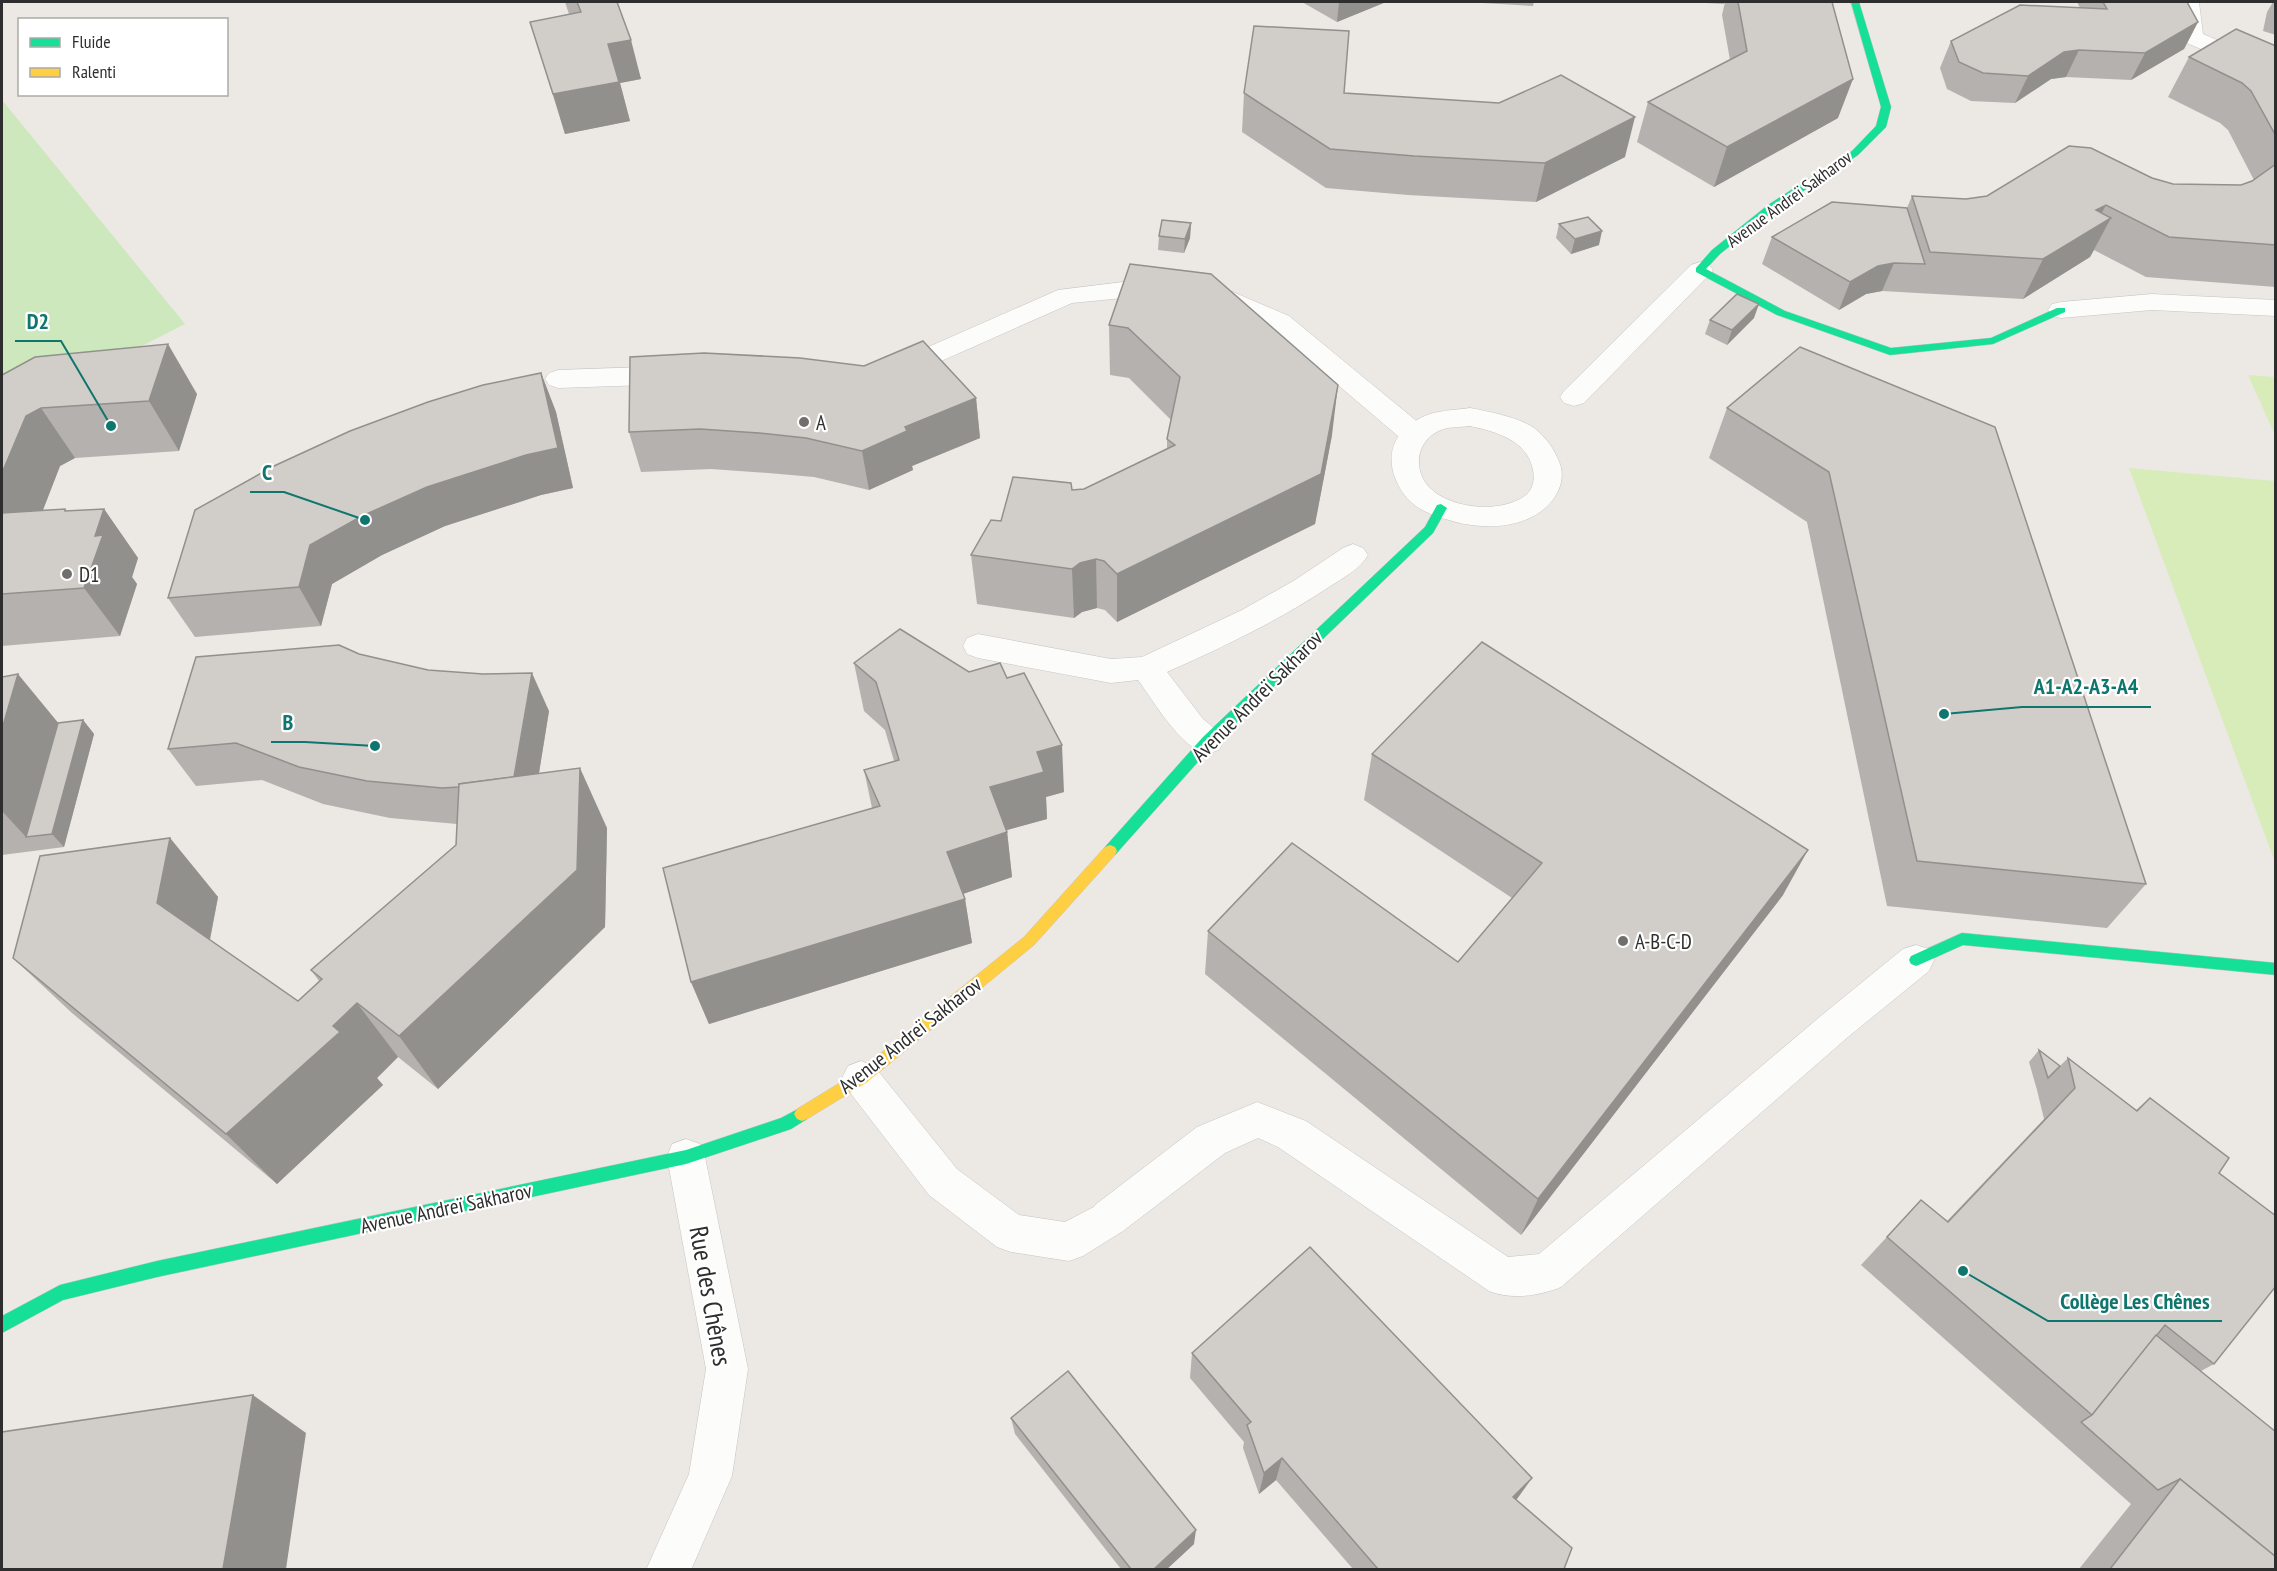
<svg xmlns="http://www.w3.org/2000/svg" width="2277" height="1571" font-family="'PT Sans Narrow',sans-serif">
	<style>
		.green { fill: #cde8bc }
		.pitch { fill: #d8ecba }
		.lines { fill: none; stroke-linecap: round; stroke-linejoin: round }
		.lane-casing { stroke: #c6c4c5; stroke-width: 1 }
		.street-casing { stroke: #c6c4c5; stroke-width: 1 }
		.fast-casing { stroke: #c6c4c5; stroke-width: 1 }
		.slow-casing { stroke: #c6c4c5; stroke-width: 1 }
		.lane { fill: #fcfcfb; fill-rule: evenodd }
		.street { fill: #fcfcfb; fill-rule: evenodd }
		.fast { fill: #16e098; fill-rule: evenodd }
		.slow { fill: #ffcf43; fill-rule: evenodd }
		.wall { fill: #b4b1ae }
		.shaded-wall { fill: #92908d }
		.building { fill: #d1ceca; stroke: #92908d; stroke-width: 1.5 }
		.poi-dot { fill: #706f6e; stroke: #fff; stroke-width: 2 }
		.labels { text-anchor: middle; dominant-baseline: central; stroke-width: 4.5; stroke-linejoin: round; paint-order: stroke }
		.far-street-label { font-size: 18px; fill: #2e2e2e; stroke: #fff }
		.poi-label { font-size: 21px; fill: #2e2e2e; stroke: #fff; text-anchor: start }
		.street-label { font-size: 21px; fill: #2e2e2e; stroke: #fff }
		.near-street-label { font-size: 26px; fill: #2e2e2e; stroke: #fff }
		.leader { fill: none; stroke: #0f766e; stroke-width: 2 }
		.callout-dot { fill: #0f766e; stroke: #fff; stroke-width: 2 }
		.callout-label { font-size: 22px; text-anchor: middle; font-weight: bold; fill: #0f766e; stroke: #fff; stroke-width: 4.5; stroke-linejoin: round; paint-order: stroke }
	</style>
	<rect width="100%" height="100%" fill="#ece8e4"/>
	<polygon class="green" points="2,100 185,324 75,380 2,421"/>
	<g class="pitch">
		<polygon points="2248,375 2275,377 2275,435"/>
		<polygon points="2129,468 2275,481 2275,862"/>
	</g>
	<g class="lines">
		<g class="lane-casing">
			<g id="lane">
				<polygon points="2179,2 2199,2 2203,34 2276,65 2276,80 2184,42 2181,37"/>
				<polygon points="1700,262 1709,265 1713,270 1709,275 1584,403 1574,406 1564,403 1560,397 1564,391 1691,265"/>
				<polygon points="1123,282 1233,292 1289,316 1425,428 1429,435 1425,442 1415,444 1405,442 1271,328 1228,308 1123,298 1072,303 903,378 894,381 885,378 881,372 885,366 1058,290"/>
				<polygon points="2152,294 2276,300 2276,316 2152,310 2061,318 2052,316 2048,310 2052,304 2061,302"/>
				<polygon points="675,366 684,369 688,375 684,381 675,384 558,388 549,385 545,379 549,373 558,370"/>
				<path d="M1353 544 1363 548 1368 555C1360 569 1343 578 1329 587 1278 621 1223 647 1167 672L1203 719 1219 732 1224 741 1219 750C1215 751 1210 754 1206 753 1181 749 1153 700 1138 680L1111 683 978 658 967 654 963 646 967 638 978 634 1111 659 1142 657 1242 610 1295 580 1343 548Z"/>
				<path d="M1916 945 1929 949 1934 960 1929 971 1848 1037 1561 1287C1539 1296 1511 1300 1489 1291L1278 1147 1258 1138 1225 1153 1123 1231 1109 1237 1095 1231 1089 1218 1095 1205 1197 1127 1257 1102 1306 1121 1508 1257 1539 1254 1822 1015 1903 949Z"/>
			</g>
		</g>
		<g class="street-casing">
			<g id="street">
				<path d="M1470 408C1490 412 1513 416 1531 426 1543 434 1551 444 1557 457 1564 470 1563 483 1556 495 1535 530 1483 531 1449 520 1431 515 1414 509 1403 493 1381 460 1391 428 1430 414 1443 410 1456 410 1470 408ZM1470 426C1497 432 1527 440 1533 470 1535 479 1533 489 1526 495 1501 515 1443 509 1425 482 1411 460 1422 434 1447 428 1454 427 1463 427 1470 426Z"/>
				<polygon points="861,1061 874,1066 957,1169 1019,1215 1065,1222 1109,1199 1123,1205 1129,1218 1123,1231 1083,1256 1069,1261 1011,1252 997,1247 929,1195 848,1090 842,1078 848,1066"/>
				<polygon points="686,1139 700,1144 705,1157 748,1369 732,1476 691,1570 646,1570 689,1474 706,1369 667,1157 672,1144"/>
			</g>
		</g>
		<g class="fast-casing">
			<g id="fast">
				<polygon points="1851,2 1859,2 1891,107 1886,127 1858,155 1776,209 1720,254 1706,269 1785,311 1891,348 1991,338 2057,308 2065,308 2065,312 1993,344 1890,355 1777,315 1696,272 1696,268 1712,250 1768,205 1852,151 1876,126 1881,107"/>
				<polygon points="1441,504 1447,508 1433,533 1213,745 1115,855 1105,855 1103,851 1105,847 1203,737 1425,527 1437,505"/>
				<polygon points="1962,933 2276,963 2276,975 1963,945 1921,964 1916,966 1911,964 1909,960 1911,956"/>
				<polygon points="802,1107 807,1109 810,1114 807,1119 791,1129 686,1164 157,1277 63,1300 2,1333 2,1316 60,1285 157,1261 686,1150 781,1118"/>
			</g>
		</g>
		<g class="slow-casing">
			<polygon id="slow" points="1110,845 1115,847 1117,851 1115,855 1034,945 866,1083 807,1119 802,1121 797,1119 794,1114 797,1109 856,1073 1024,937 1105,847"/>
		</g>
		<use href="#lane" class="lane"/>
		<use href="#street" class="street"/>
		<use href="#fast" class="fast"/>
		<use href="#slow" class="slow"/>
	</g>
	<g class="wall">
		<polygon points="565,2 617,2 641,79 620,83 630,121 565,134 530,22 569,14"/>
		<polygon points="1302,2 1386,2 1337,22"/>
		<polygon points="1465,2 1534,2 1533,6"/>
		<polygon points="1687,2 1724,2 1724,4"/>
		<polygon points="1725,2 1832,2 1838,118 1714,187 1637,142 1648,102 1730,60 1722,15"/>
		<polygon points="2077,2 2187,2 2198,22 2184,49 2131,80 2066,77 2051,79 2015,103 1971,101 1947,89 1940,68 1951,41 2080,8"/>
		<polygon points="2273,2 2276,2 2276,35 2263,31 2267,12"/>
		<polygon points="2276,46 2276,287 2146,277 2094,250 2090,257 2023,299 1882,291 1866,294 1839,310 1762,264 1772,237 1907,208 1912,196 1966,199 2152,178 2173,184 2241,185 2252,181 2254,180 2228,130 2220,123 2168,97 2189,57"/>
		<polygon points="1244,93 1344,93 1625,157 1536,202 1408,195 1326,188 1242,132"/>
		<polygon points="1191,223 1190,238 1184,253 1158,250 1159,236"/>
		<polygon points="1559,224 1599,245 1571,254 1556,238"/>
		<polygon points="1130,264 1332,435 1315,524 1117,622 1105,610 1097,608 1082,612 1074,618 977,604 971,555 1001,521 1084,489 1167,449 1167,439 1171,420 1129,378 1110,375 1109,325"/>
		<polygon points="1754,318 1727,345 1705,334 1710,320"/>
		<polygon points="1800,347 2146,884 2107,928 1887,906 1807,522 1709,458 1727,408"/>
		<polygon points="541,373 556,412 573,488 541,495 445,526 382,555 332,584 321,626 195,637 168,598"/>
		<polygon points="2,375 197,394 179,451 75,458 60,466 43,510 65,509 67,511 104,509 138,558 132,577 137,584 120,636 2,646"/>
		<polygon points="976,398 980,438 912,466 913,470 869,490 814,477 768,473 711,469 641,472 629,432"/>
		<polygon points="359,654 549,711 539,773 607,828 605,927 438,1089 398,1057 377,1078 383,1085 277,1184 72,1013 13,958 170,838 218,897 210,940 298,1001 319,981 311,970 456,845 457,824 390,818 323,804 262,780 196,786 168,749"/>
		<polygon points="854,663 1064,792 1046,797 1047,819 1007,830 1012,877 963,894 965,899 972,943 709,1024 691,982 872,808 864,770 894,761 885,730 864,711"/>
		<polygon points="2,677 58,723 83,720 94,734 64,847 2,855"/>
		<polygon points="1372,754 1783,895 1521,1235 1205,974 1208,931 1458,962 1512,898 1364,800"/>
		<polygon points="2039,1050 2060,1066 2068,1058 2136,1110 2150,1098 2219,1173 2214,1364 2201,1371 2274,1431 2276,1429 2276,1569 2079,1569 2131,1504 1861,1265 1921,1200 1947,1221 2044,1119 2037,1090 2029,1062"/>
		<polygon points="1192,1353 1516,1500 1564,1569 1353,1569 1276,1480 1259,1494 1243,1448 1244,1442 1190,1378"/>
		<polygon points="1011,1418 1194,1544 1167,1569 1121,1569 1015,1434"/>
	</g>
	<g class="shaded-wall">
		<polygon points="1339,2 1386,2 1337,22"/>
		<polygon points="2198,22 2184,49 2131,80 2145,53"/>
		<polygon points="631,40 641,79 620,83 630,121 565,134 553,94 608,44"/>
		<polygon points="2079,50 2066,77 2051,79 2015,103 2028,76 2064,52"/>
		<polygon points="1853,79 1838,118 1714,187 1727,147"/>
		<polygon points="1635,117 1625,157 1536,202 1545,163"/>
		<polygon points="2106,205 2093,229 2111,218 2090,257 2023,299 2043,259 2096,210"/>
		<polygon points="1191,223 1190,238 1184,253 1185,239"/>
		<polygon points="1602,231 1599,245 1571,254 1575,239"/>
		<polygon points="1894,263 1882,291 1866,294 1839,310 1850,282 1878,266"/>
		<polygon points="1759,304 1754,318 1727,345 1732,330"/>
		<polygon points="168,344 197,394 179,451 149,401"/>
		<polygon points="541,373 556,412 573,488 541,495 445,526 382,555 332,584 321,626 299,587 310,545 362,516"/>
		<polygon points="1338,385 1332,435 1315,524 1117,622 1117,574"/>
		<polygon points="976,398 980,438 912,466 913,470 869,490 862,451 905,427"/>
		<polygon points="41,408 75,458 60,466 22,564 2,537 2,473 26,416"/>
		<polygon points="65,509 96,553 95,536 104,509 138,558 132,577 137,584 120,636 84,588 65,511"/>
		<polygon points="1096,559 1097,608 1082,612 1074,618 1072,569 1080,563"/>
		<polygon points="532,673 549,711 531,822 513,786"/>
		<polygon points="18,674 69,736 26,837 2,811 2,729"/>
		<polygon points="83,720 94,734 64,847 52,834"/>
		<polygon points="1062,745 1064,792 1046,797 1047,819 996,833 990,787 1037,752"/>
		<polygon points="580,768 607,828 605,927 438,1089 399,1036"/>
		<polygon points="1007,832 1012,877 954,897 947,852"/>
		<polygon points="170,838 218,897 206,959 157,903"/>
		<polygon points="1808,850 1783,895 1521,1235 1538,1199"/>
		<polygon points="965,899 972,943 709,1024 691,982"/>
		<polygon points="357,1003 398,1057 377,1078 383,1085 277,1184 226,1134 333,1026"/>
		<polygon points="253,1395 306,1433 286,1569 223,1569"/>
		<polygon points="1282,1458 1276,1480 1259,1494 1264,1473"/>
		<polygon points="1532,1478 1517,1499 1499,1518 1513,1497"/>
		<polygon points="1196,1530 1194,1544 1167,1569 1154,1569"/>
	</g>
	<g class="building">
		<polygon points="577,2 617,2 631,40 608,44 619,82 553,94 530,22 581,12"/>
		<polygon points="1738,2 1832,2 1853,79 1727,147 1648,102 1747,51"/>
		<polygon points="2103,2 2187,2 2198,22 2145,53 2079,50 2064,52 2028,76 1983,73 1959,62 1951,41 2020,5 2107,9"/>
		<polygon points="1254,26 1349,31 1344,93 1499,103 1561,75 1635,117 1545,163 1414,156 1330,149 1244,93"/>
		<polygon points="2236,29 2276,46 2276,136 2251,91 2242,83 2189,57"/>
		<polygon points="2069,146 2091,148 2152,178 2173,184 2241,185 2252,181 2276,164 2276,245 2169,237 2106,205 2096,210 2111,218 2043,259 1930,252 1912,196 1966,199 1987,196"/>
		<polygon points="1832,202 1907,208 1925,264 1894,263 1878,266 1850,282 1772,237"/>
		<polygon points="1588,217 1602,231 1575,239 1559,224"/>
		<polygon points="1162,220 1191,223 1185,239 1159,236"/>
		<polygon points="1130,264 1211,274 1338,385 1321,474 1117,574 1104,561 1096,559 1080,563 1072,569 971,555 991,520 1001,521 1013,477 1071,483 1072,490 1084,489 1175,445 1167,439 1180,377 1128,328 1109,325"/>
		<polygon points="1737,294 1759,304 1732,330 1710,320"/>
		<polygon points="923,341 976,398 905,427 907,431 862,451 806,438 759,433 700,429 629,432 630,357 704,353 800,358 864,366"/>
		<polygon points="168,344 149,401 41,408 26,416 2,473 2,375 35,357"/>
		<polygon points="1800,347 1995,427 2146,884 1917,861 1829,472 1727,408"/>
		<polygon points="541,373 558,448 526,455 427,487 362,516 310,545 299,587 168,598 195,510 274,466 350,431 428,402 483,385"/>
		<polygon points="65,509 65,511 104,509 95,536 103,535 84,588 2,594 2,513"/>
		<polygon points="900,629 969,672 1000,663 1007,678 1024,673 1062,745 1037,752 1044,772 990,787 1007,832 947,852 965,899 691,982 663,868 880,806 864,770 899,760 876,682 854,663"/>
		<polygon points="1482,642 1808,850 1538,1199 1208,931 1292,843 1458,962 1542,863 1372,754"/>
		<polygon points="339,645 359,654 428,670 483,674 532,673 514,777 459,784 459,787 442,788 367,781 299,767 236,743 168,749 196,657"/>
		<polygon points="18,674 2,729 2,677"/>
		<polygon points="83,720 52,834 26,837 58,723"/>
		<polygon points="580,768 577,870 399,1036 357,1003 333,1026 340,1032 226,1134 13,958 40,856 170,838 157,903 298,1001 322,979 311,970 456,845 459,784"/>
		<polygon points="2039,1050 2060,1066 2048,1078"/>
		<polygon points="2068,1058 2137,1111 2150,1098 2229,1158 2219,1173 2276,1216 2276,1286 2214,1364 2165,1325 2092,1415 1887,1237 1921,1200 1948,1222 2075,1088"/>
		<polygon points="1310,1247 1532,1478 1513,1497 1572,1548 1564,1569 1378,1569 1282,1458 1264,1473 1247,1425 1251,1422 1192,1353"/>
		<polygon points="2156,1335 2276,1432 2276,1557 2180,1479 2158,1490 2081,1422 2092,1415"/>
		<polygon points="1068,1371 1196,1530 1154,1569 1131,1569 1011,1418"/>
		<polygon points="253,1395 223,1569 2,1569 2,1432"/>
		<polygon points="2180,1479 2276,1557 2276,1569 2110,1569"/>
	</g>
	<g class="poi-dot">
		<circle cx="804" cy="422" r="6"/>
		<circle cx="67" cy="574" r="6"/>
		<circle cx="1623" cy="941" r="6"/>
	</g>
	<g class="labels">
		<g class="far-street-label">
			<text transform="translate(1789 199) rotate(-36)">Avenue Andreï Sakharov</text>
		</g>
		<g class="poi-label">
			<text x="816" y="422">A</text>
			<text x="79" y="574">D1</text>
			<text x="1635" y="941">A-B-C-D</text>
		</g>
		<g class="street-label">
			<text transform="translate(1257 696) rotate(-45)">Avenue Andreï Sakharov</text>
			<text transform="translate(910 1035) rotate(-38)">Avenue Andreï Sakharov</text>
			<text transform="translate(446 1208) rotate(-12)">Avenue Andreï Sakharov</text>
		</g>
		<g class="near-street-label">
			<text transform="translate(711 1296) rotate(80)">Rue des Chênes</text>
		</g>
	</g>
	<path class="leader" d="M111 426L61 341H15M365 520L284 492H250M1944 714L2022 707H2151M375 746L305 742H271M1963 1271L2048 1321H2222"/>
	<g class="callout-dot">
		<circle cx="111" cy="426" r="6"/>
		<circle cx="365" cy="520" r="6"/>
		<circle cx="1944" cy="714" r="6"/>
		<circle cx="375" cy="746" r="6"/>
		<circle cx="1963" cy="1271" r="6"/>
	</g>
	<g class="callout-label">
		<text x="38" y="329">D2</text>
		<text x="267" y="480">C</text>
		<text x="2086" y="694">A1-A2-A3-A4</text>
		<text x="288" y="730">B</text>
		<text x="2135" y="1309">Collège Les Chênes</text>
	</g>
	<rect width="2277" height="1571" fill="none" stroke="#2e2e2e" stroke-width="6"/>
	<rect x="18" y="18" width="210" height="78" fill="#ffffff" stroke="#ababab" stroke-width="1.5"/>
	<rect x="30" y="38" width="30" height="9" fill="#16e098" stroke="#ababab" stroke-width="1.5"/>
	<text x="72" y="48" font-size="18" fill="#2e2e2e">Fluide</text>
	<rect x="30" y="68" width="30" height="9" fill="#ffcf43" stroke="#ababab" stroke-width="1.5"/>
	<text x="72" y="78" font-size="18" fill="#2e2e2e">Ralenti</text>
</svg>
